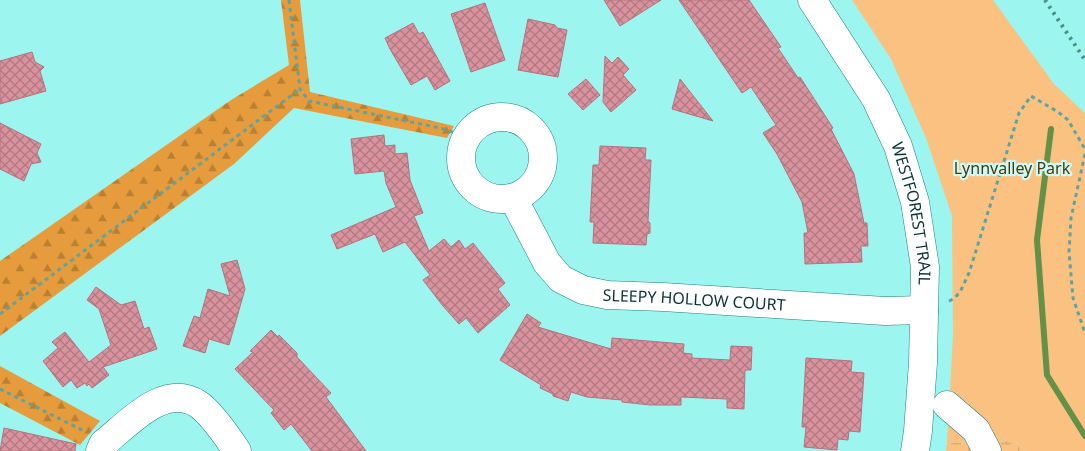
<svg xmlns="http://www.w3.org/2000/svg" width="1085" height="451" font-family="'Noto Sans',sans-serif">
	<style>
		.green { fill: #fac181 }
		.forest { fill: url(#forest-firs) }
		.wetland { fill: url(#wetland-marsh) }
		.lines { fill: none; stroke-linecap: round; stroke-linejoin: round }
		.stream { stroke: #649048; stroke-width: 6 }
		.building { fill: url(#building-cross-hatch); stroke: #b5717c }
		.minor-casing { stroke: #1b807a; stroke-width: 29 }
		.path { stroke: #5fa39e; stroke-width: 3; stroke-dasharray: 4 4; stroke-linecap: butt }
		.minor { stroke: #fff; stroke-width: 28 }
		.rail { stroke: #4d8c87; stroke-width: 4; stroke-dasharray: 2.5 5; stroke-linecap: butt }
		.labels { text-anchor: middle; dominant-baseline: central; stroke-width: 4.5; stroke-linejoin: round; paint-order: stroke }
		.park-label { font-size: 16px; fill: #51330c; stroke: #c9fcf7 }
		.street-label { font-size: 16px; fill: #0c3432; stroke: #c9fcf7 }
	</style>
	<defs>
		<pattern id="forest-firs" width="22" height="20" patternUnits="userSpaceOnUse" patternTransform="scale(1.25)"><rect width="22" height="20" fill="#e69c3c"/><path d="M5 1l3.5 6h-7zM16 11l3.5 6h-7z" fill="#b98033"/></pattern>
		<pattern id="wetland-marsh" width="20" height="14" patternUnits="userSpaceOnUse" patternTransform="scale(1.25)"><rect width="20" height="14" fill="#fac181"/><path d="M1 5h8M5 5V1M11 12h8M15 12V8" fill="none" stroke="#d5a670"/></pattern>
		<pattern id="building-cross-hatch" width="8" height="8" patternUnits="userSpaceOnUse" patternTransform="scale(1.25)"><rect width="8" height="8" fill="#da939e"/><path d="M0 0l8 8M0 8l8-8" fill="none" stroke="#af7981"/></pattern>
	</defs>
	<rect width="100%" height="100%" fill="#9cf6ef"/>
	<polygon class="green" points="852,0 993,0 1054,84 1085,113 1085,451 1026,451 1015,441 947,443 953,335 952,216 926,138 891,59"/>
	<g class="forest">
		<polygon points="281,0 300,0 310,92 454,126 447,138 294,108 234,164 0,336 0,261 231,100 289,65"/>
		<polygon points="0,366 100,421 80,445 0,403"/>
	</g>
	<polygon class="wetland" points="1015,441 1026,451 946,451 947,443"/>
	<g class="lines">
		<polyline class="stream" points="1051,129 1037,240 1047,375 1085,436"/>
	</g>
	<g class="building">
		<polygon points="604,0 661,0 620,26"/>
		<polygon points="679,0 749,0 781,47 778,48 798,78 800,77 833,128 831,129 854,174 864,223 867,223 868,246 861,246 862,262 805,264 804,233 808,233 802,202 777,154 763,133 776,125 751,87 742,93"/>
		<polygon points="485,3 505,60 471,72 451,14"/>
		<polygon points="528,19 555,25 557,28 567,30 558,77 518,70"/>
		<polygon points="413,23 419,34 423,32 450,81 435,90 427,76 411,85 390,49 385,38"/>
		<polygon points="32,52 35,62 44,67 40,71 46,91 0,104 0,61"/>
		<polygon points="605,56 612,63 618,57 629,69 623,75 636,90 611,112 603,102"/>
		<polygon points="586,79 600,95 583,110 568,94"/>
		<polygon points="680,79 713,121 672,109"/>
		<polygon points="0,123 41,144 37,153 41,162 31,164 24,181 0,169"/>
		<polygon points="384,135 385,146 395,145 395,154 407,153 410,180 423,213 414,216 429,251 444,239 451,247 459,240 465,249 473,243 505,283 498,289 510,305 478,333 466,318 459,324 443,306 423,280 430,275 405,242 383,252 375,234 337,249 331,235 396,207 386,183 384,171 355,174 351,139"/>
		<polygon points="600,146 646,148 645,160 651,160 648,221 650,223 650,233 647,234 646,245 593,243 594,222 590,222 593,165 599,165"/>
		<polygon points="237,260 245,289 229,345 209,339 205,353 183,346 194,316 200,318 208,289 230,296 221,264"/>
		<polygon points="96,287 121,305 135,301 144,329 149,327 157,349 103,367 109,375 92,388 89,384 87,386 85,383 77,388 71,380 63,387 43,361 58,348 52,342 65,332 89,362 111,345 99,309 87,300"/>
		<polygon points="527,314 541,323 538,327 611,349 612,338 684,344 683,353 692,354 692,358 730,360 731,346 752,347 751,370 745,370 744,409 727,408 727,399 681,397 681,405 650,405 622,402 622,400 587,397 571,392 568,401 553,396 553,394 540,388 541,385 500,360"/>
		<polygon points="271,330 278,337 279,335 297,353 297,357 331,393 326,397 366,451 312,451 291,424 284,430 271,413 274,410 235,369 253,352 250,351"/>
		<polygon points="806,358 852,361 851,372 864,373 860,432 849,431 848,440 838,439 837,450 804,447 806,427 802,427"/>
		<polygon points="4,428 76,444 75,451 0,451"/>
	</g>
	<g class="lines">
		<g class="minor-casing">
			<g id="minor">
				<path id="s1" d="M812 0 876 99 898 146 915 202 925 267 923 363 918 431 915 451"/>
				<circle cx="502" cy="158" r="41"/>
				<path id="s2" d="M513 198 547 263 561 279 583 290 607 295 663 297 885 311 924 310"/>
				<polyline points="947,405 976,430 987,451"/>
				<path d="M100 451 103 444C128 424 164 382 198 404 210 412 229 439 237 451"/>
			</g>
		</g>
		<g class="path">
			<polyline points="289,0 300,89 309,101 440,128 467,137"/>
			<polyline points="1085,154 1071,218 1069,252 1073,298 1085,333"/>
			<path d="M949 301C960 297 964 283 969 273L1019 113 1031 96 1058 112 1068 120 1085 149"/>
			<polyline points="0,314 300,89"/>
			<polyline points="0,389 84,431"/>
		</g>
		<use href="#minor" class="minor"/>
		<polyline class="rail" points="1045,0 1085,60"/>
	</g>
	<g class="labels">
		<g class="park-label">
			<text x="1012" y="168">Lynnvalley Park</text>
		</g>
		<g class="street-label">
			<text stroke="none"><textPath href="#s1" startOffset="239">WESTFOREST TRAIL</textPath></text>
			<text stroke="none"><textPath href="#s2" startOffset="231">SLEEPY HOLLOW COURT</textPath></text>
		</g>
	</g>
</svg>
